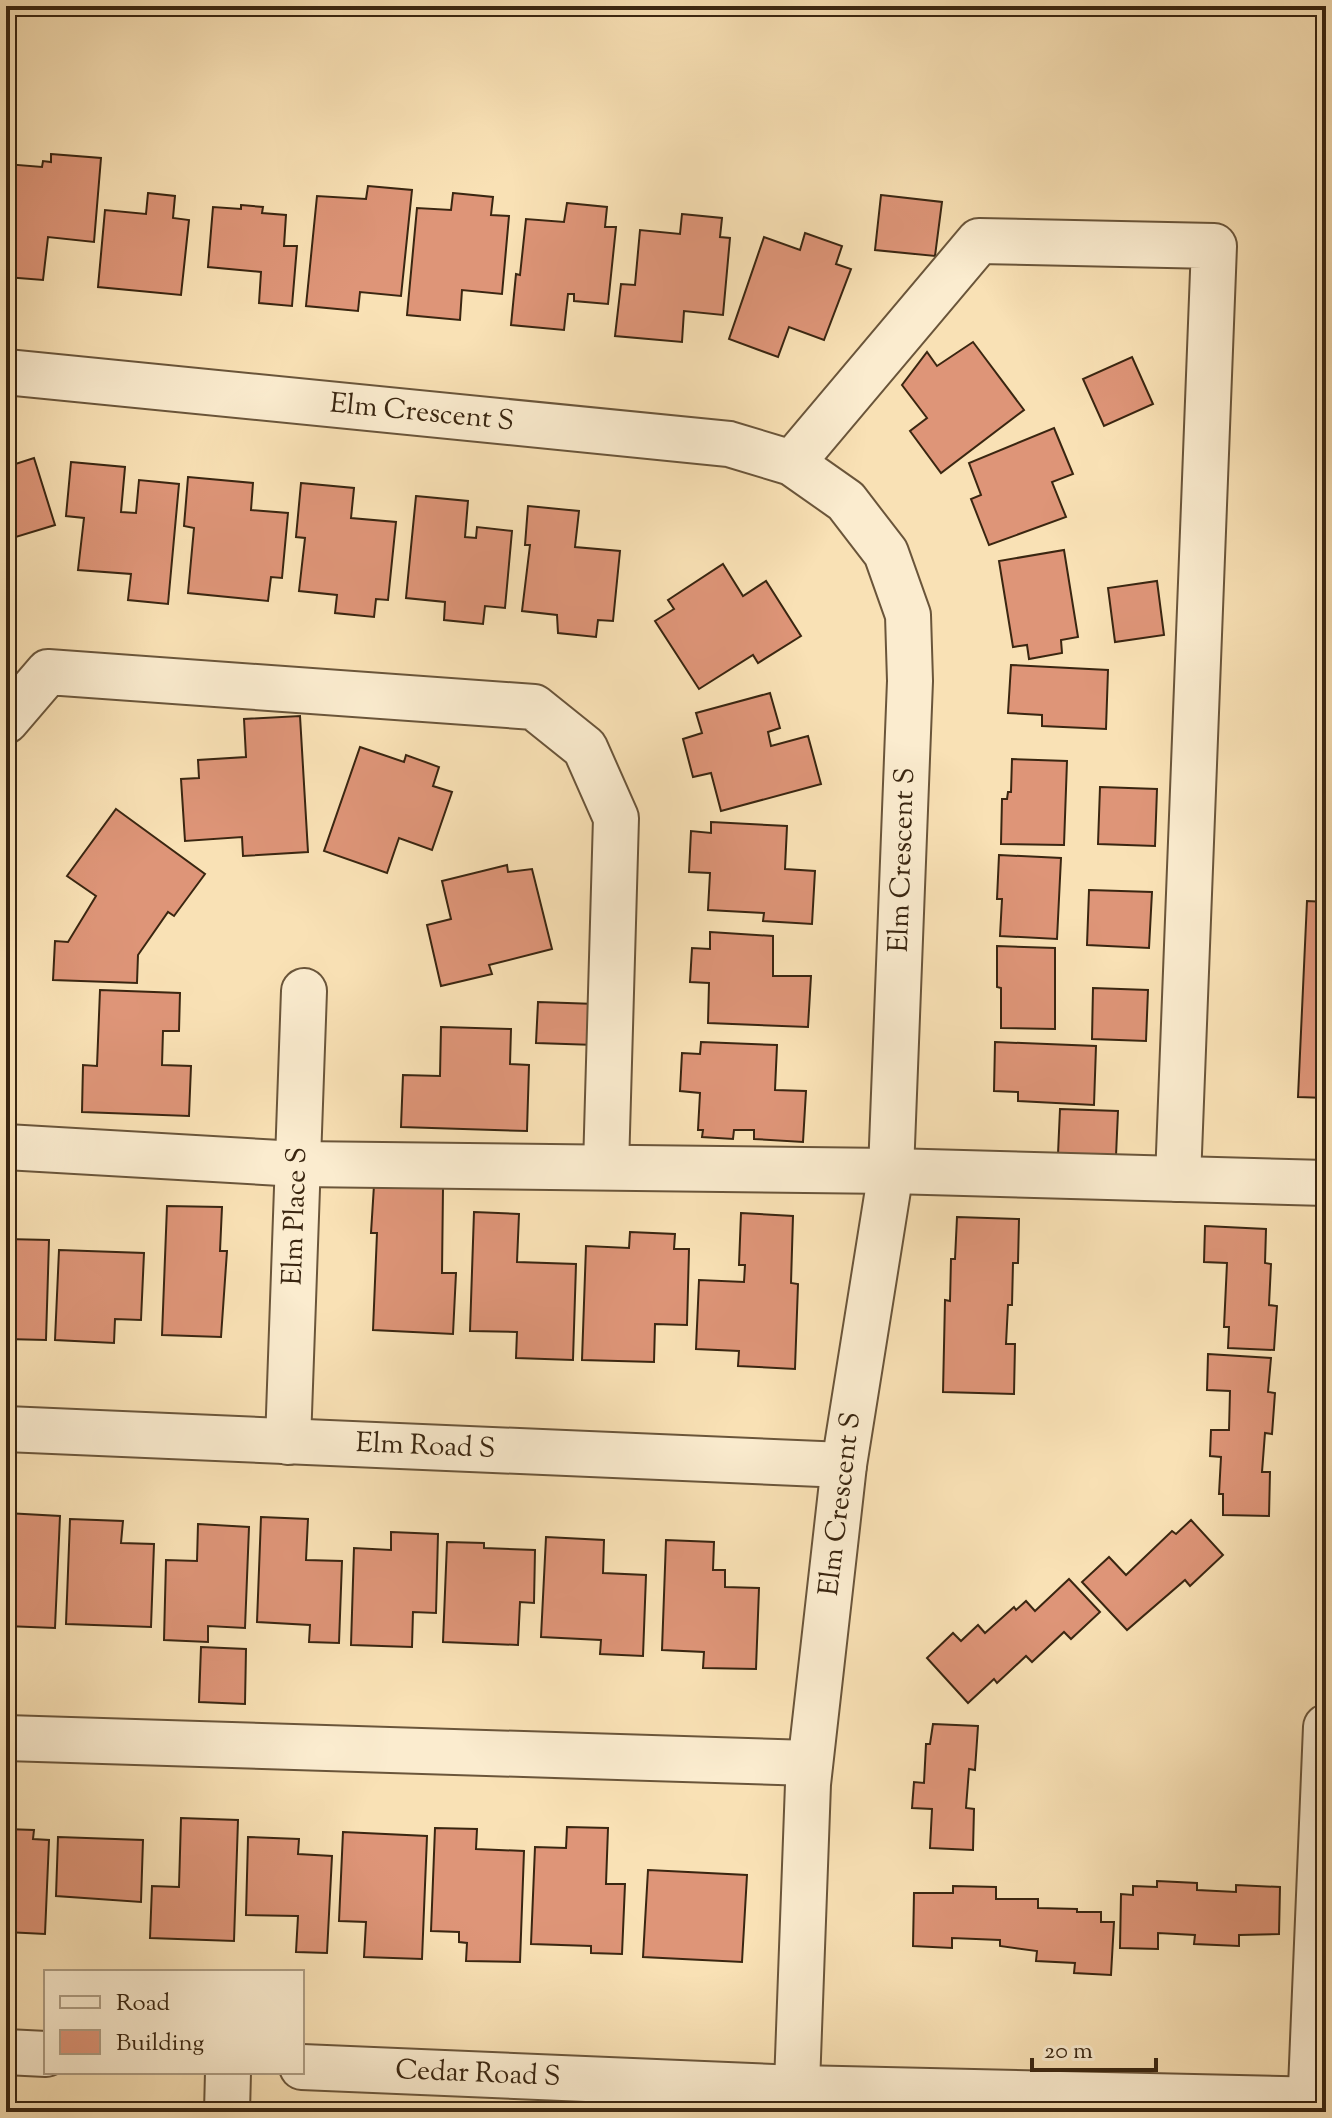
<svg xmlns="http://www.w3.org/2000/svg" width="1332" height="2118" font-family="'Sorts Mill Goudy',serif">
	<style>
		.building { fill: #de9578; stroke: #3a2611; stroke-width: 2 }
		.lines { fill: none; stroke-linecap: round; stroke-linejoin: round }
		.minor-casing { stroke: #6a553a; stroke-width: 48 }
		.minor { stroke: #fbeccf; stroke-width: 44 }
		.labels { text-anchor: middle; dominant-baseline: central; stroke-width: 6; stroke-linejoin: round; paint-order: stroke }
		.street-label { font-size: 28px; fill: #3a2611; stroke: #fbeccf }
	</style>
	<rect width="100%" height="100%" fill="#f9e1b5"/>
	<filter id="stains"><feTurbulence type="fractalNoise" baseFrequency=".0025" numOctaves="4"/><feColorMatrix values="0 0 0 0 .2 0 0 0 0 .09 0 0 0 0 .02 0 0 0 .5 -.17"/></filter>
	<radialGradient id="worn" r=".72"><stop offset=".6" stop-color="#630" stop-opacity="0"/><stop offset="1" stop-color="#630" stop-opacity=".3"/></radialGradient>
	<g class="building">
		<polygon points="51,154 101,158 94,242 48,237 43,280 6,277 6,164 42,167 43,161 51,162"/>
		<polygon points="368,186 412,190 401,296 360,292 358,311 306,306 317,196 366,199"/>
		<polygon points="148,193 175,196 173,218 189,220 181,295 98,287 105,210 146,214"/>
		<polygon points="453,193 493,197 491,215 509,216 502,294 462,290 460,320 407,315 417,208 451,210"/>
		<polygon points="881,195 942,202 935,256 875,250"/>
		<polygon points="567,203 607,207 605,227 616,227 608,304 574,301 574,294 568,294 564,330 511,325 516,274 520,275 526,219 564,222"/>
		<polygon points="241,205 263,207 262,213 286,215 284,246 297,246 292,306 259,303 261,272 208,267 213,207 241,209"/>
		<polygon points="682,214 722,218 720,237 730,238 723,315 684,311 682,342 615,336 621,284 635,285 640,230 680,234"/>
		<polygon points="805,233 842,246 836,264 851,269 824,340 789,327 778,357 729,339 764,237 800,250"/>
		<polygon points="973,342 1024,410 941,473 910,431 927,418 902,385 927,352 937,366"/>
		<polygon points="1132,357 1153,404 1104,426 1083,379"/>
		<polygon points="1054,428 1073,474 1052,482 1066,517 989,545 971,499 981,495 969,463"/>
		<polygon points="34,458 55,525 6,540 6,467"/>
		<polygon points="71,462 125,467 121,512 136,513 139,480 179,484 168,604 128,600 131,574 78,570 84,518 66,516"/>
		<polygon points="188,477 253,483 251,510 288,513 282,578 271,577 268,601 188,593 194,528 184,526"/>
		<polygon points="301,483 354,488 351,518 396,522 388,600 376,599 374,617 335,613 337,595 299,591 305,538 296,537"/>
		<polygon points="416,496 468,501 465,537 476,538 477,527 512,531 505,608 485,606 483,624 444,620 445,602 406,598"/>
		<polygon points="528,506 579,511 575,547 620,551 613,621 598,620 596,637 558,633 557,615 522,611 530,545 525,545"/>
		<polygon points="1064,550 1078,637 1061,640 1062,653 1029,659 1027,645 1013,647 999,561"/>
		<polygon points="723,564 743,596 766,581 801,636 758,663 753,655 699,689 655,621 674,609 668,600"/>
		<polygon points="1157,581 1164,635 1115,642 1108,588"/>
		<polygon points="1011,665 1108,670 1106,729 1042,726 1042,715 1008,713"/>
		<polygon points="770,693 780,728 768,732 771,746 808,736 821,784 721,811 711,773 693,777 683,739 702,733 696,713"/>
		<polygon points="300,716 308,852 243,856 242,837 185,841 181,779 199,778 198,760 246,757 244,719"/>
		<polygon points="360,747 404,762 406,755 439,767 433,786 452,792 432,850 399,838 387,873 324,851"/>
		<polygon points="1012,759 1067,761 1064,845 1001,844 1002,799 1007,799 1008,792 1011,792"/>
		<polygon points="1100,787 1157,789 1155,846 1098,844"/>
		<polygon points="116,809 205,874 174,916 168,912 138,955 137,983 53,980 55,941 68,942 96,896 67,876"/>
		<polygon points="711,822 787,826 785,869 815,871 812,924 763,921 764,913 708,910 710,873 689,872 691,831 711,833"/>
		<polygon points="999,855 1061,858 1057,939 1000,936 1002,899 997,899"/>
		<polygon points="507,865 508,872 532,869 552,949 489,965 492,974 441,986 427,925 451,919 442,881"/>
		<polygon points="1089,890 1152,892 1149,948 1087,945"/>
		<polygon points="1307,901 1326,902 1326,1098 1298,1097"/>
		<polygon points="710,932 773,936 773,976 811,976 808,1027 708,1023 709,983 690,982 692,948 710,949"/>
		<polygon points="997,946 1055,948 1055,1029 1001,1028 1001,988 997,987"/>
		<polygon points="1093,988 1148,990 1146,1041 1092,1039"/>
		<polygon points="100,990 180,993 179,1031 163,1031 162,1065 191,1066 189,1116 82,1112 83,1065 97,1066"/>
		<polygon points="538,1002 596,1004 595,1045 536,1043"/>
		<polygon points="441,1027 511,1029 510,1064 529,1065 527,1131 401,1127 403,1075 440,1076"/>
		<polygon points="701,1042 777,1045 775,1090 806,1091 803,1142 754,1139 754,1130 734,1130 733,1139 702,1137 703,1130 698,1130 700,1093 680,1091 682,1053 700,1054"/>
		<polygon points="995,1042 1096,1046 1094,1105 1018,1101 1018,1092 994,1091"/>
		<polygon points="1060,1109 1118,1111 1116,1156 1058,1154"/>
		<polygon points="374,1185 443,1188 442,1273 456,1273 453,1334 373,1330 377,1233 371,1233"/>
		<polygon points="167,1206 222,1207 220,1251 227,1251 221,1337 162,1335"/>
		<polygon points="474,1212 519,1214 517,1262 576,1264 573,1360 516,1358 517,1332 470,1331"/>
		<polygon points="741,1213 793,1216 791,1283 798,1284 795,1369 738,1366 739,1351 696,1349 699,1280 744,1282 745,1265 739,1265"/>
		<polygon points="957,1217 1019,1219 1018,1263 1013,1263 1012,1305 1008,1305 1006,1344 1015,1344 1014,1394 943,1392 945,1300 950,1301 951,1259 955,1259"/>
		<polygon points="1205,1226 1266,1229 1265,1263 1271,1264 1269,1305 1277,1306 1274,1350 1228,1348 1229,1327 1224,1327 1227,1263 1204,1262"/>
		<polygon points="630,1232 675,1234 674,1249 689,1249 687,1325 655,1324 654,1362 582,1360 586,1246 629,1248"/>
		<polygon points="6,1239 49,1240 46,1340 6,1339"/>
		<polygon points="59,1250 144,1253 141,1320 115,1319 114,1343 55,1340"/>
		<polygon points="1208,1354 1271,1358 1268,1392 1275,1393 1272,1434 1265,1433 1262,1472 1270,1472 1269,1516 1223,1515 1223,1494 1219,1494 1221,1457 1210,1456 1211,1430 1229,1430 1230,1391 1207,1390"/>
		<polygon points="6,1513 60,1516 55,1628 6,1626"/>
		<polygon points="261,1517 308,1519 306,1560 342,1561 339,1643 309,1642 310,1625 257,1622"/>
		<polygon points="70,1519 123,1521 121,1543 154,1544 151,1627 66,1624"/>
		<polygon points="1191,1520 1223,1555 1190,1586 1185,1580 1127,1630 1082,1582 1109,1557 1126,1575 1172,1531 1176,1534"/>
		<polygon points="198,1524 249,1527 245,1628 208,1626 208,1642 164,1640 166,1560 197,1561"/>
		<polygon points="391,1532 438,1534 436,1613 413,1612 412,1647 351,1645 354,1548 391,1550"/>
		<polygon points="546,1537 604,1540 603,1573 646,1575 643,1656 600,1654 601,1640 541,1637"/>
		<polygon points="666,1540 714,1542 713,1570 725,1570 725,1587 759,1588 756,1669 703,1668 704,1652 662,1650"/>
		<polygon points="447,1542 484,1543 484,1548 535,1550 534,1603 520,1602 518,1645 443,1642"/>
		<polygon points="1069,1579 1100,1612 1071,1639 1064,1632 1032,1662 1026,1656 997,1683 994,1679 968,1703 927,1658 953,1633 961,1641 978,1625 985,1633 1014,1607 1016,1610 1026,1601 1035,1611"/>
		<polygon points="201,1647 246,1649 245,1704 199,1702"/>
		<polygon points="933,1724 978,1726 975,1770 969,1769 966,1808 974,1809 973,1850 930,1848 932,1809 912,1808 914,1782 924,1783 926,1744 930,1744"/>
		<polygon points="181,1818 238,1820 234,1941 150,1938 152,1886 179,1887"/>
		<polygon points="567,1827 608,1828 606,1884 625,1884 622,1954 591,1953 591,1946 531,1944 535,1847 566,1848"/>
		<polygon points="435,1828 477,1829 476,1849 524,1851 520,1962 466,1961 467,1943 459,1942 459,1932 431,1931"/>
		<polygon points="6,1829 34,1830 33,1839 49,1840 45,1934 6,1932"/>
		<polygon points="343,1832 427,1836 422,1959 364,1957 366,1922 339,1921"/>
		<polygon points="58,1837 143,1840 141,1902 56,1896"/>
		<polygon points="248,1837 299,1839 298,1854 332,1856 327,1953 296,1952 298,1916 246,1915"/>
		<polygon points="648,1870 747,1875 742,1962 643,1957"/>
		<polygon points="1157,1881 1197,1883 1197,1890 1236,1892 1236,1885 1280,1887 1279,1934 1239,1935 1239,1946 1194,1944 1195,1935 1158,1933 1158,1949 1120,1948 1121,1894 1133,1895 1133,1886 1157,1887"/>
		<polygon points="953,1886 996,1887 996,1899 1038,1899 1038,1908 1077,1909 1077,1912 1101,1912 1101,1922 1114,1922 1111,1975 1074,1973 1075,1963 1036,1961 1037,1951 1000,1946 1000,1940 952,1938 952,1948 913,1946 914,1893 953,1893"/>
	</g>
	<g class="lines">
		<g class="minor-casing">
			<g id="minor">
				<path id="s1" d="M6 372 729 444 792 463 846 501 886 553 908 615 910 681 891 1171 844 1465 808 1784 796 2112"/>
				<polyline points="792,463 979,241 1214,246 1178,1179"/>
				<polyline points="6,721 48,672 534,707 585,748 616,818 606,1167"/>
				<polyline points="6,1147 298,1164 891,1171 1326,1183"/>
				<path id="s2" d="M6 1429 844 1465"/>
				<path id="s3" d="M288 1442 304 991"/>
				<polyline points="6,1738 810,1763"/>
				<polyline points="6,2052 46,2054"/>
				<path id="s4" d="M302 2067 797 2088 1326 2100"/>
				<polyline points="227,2112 228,2072"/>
				<polyline points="1310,2112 1326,1727"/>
			</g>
		</g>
		<use href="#minor" class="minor"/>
	</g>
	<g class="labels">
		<g class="street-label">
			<text stroke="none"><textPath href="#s1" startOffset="418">Elm Crescent S</textPath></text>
			<text transform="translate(903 860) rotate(-88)">Elm Crescent S</text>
			<text stroke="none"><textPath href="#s3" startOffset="226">Elm Place S</textPath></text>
			<text stroke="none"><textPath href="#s2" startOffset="420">Elm Road S</textPath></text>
			<text transform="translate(841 1504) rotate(-83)">Elm Crescent S</text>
			<text stroke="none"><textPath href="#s4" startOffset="176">Cedar Road S</textPath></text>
		</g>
	</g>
	<rect width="1332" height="2118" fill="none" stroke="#f9e1b5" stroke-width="32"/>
	<rect x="8" y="8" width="1316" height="2102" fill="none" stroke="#3a2611" stroke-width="4"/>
	<rect x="16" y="16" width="1300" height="2086" fill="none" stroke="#3a2611" stroke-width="2"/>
	<rect x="44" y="1970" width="260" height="104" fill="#fbeccf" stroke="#ae9d83" stroke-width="2"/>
	<rect x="60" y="1996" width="40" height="12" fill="#fbeccf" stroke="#ae9d83" stroke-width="2"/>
	<text x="116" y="2010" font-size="24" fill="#3a2611">Road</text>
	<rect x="60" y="2030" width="40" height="24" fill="#de9578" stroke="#ae9d83" stroke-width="2"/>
	<text x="116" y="2050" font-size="24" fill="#3a2611">Building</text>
	<path d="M1032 2058v12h124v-12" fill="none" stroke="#3a2611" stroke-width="4"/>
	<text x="1044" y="2058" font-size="24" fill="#3a2611" stroke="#fbeccf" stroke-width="6" paint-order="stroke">20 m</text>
	<rect width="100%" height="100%" filter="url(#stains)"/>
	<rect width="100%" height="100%" fill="url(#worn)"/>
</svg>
